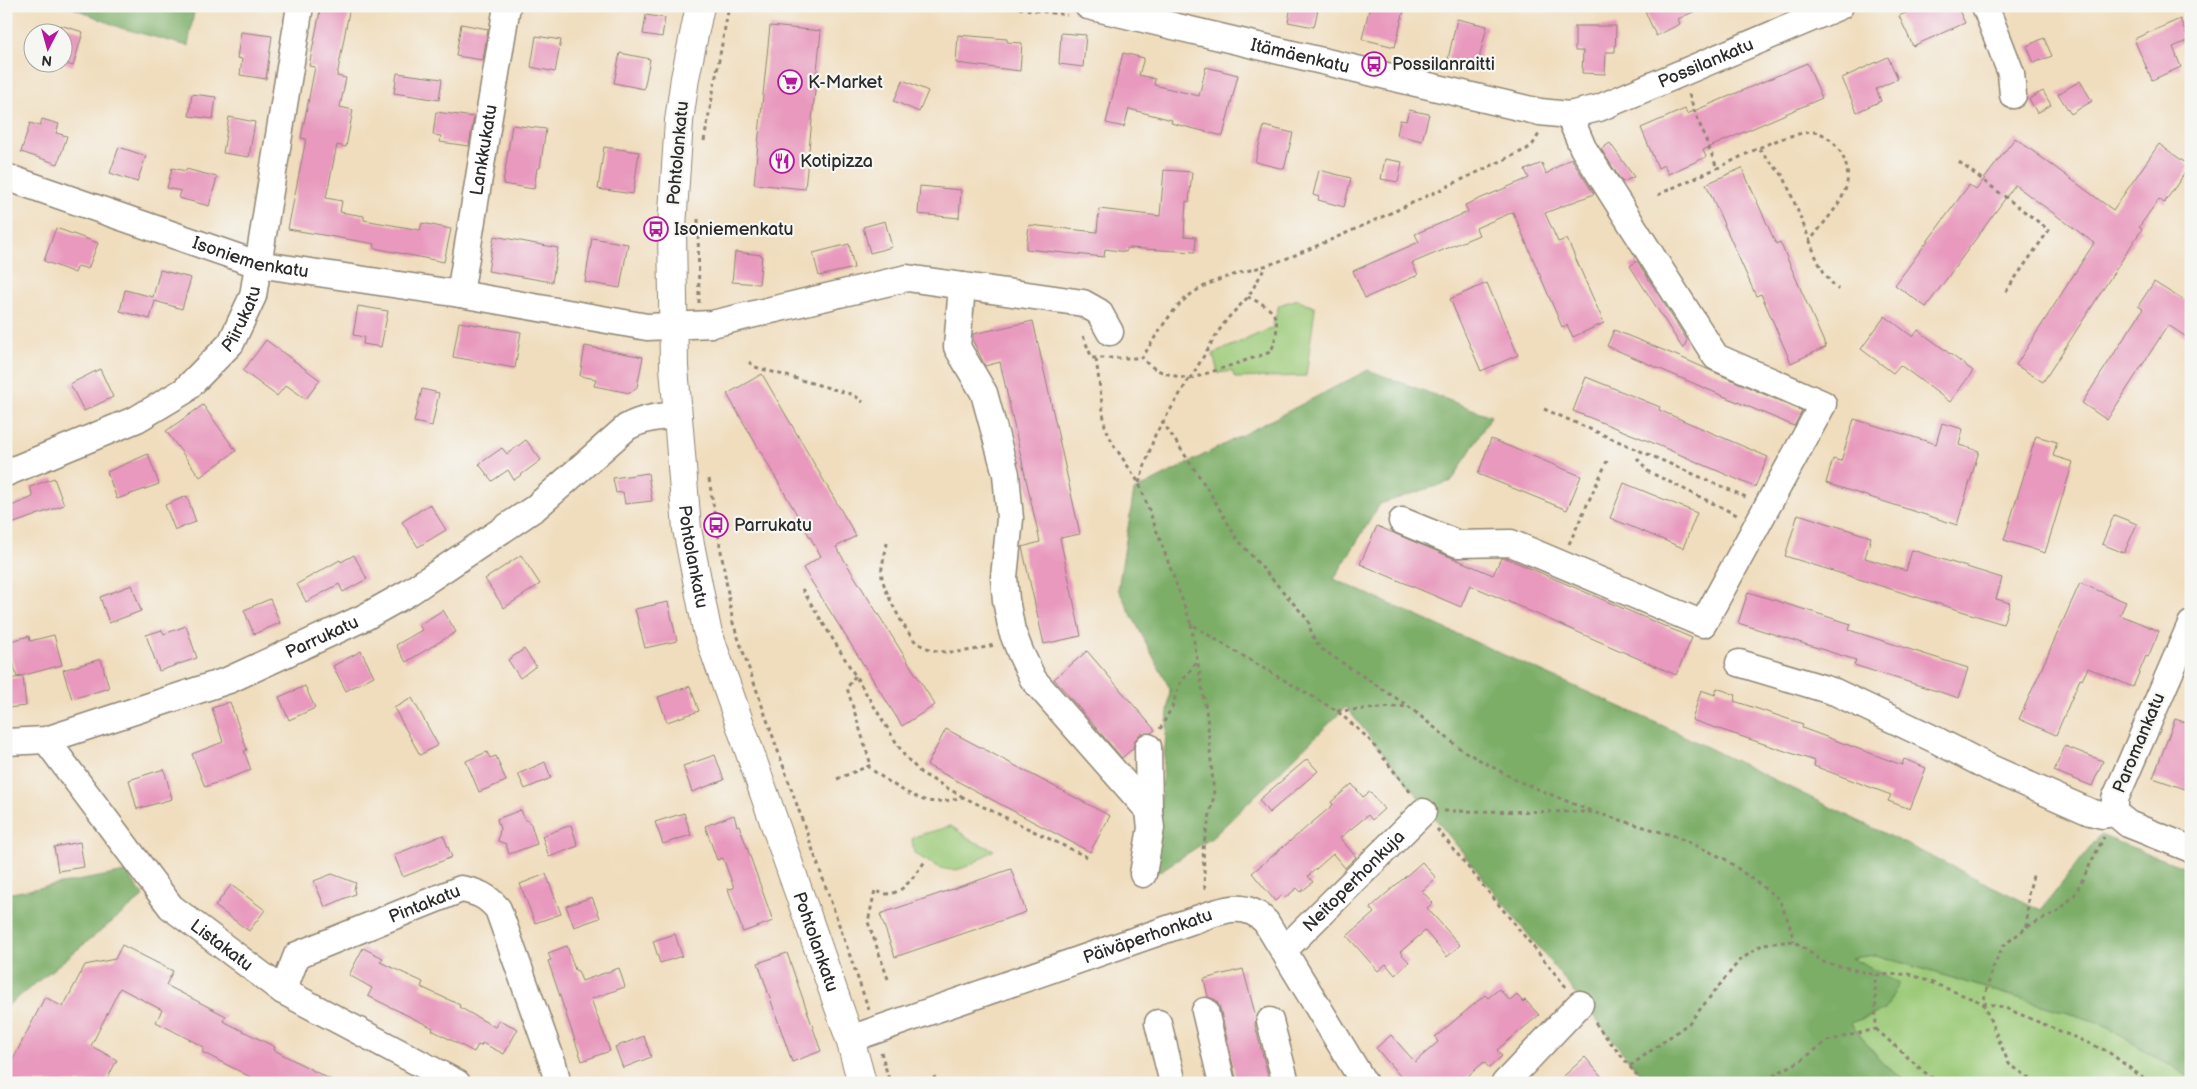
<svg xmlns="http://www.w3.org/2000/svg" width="2197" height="1089" font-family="'Balsamiq Sans',sans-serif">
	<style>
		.green { fill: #9cca78; stroke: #647a52 }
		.forest { fill: #7dae68; stroke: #546c4a }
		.building { fill: #e899bd }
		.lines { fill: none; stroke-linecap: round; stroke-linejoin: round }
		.minor-casing { stroke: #8e8474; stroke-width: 29 }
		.major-casing { stroke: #8e8474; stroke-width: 30 }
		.path { stroke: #8e8474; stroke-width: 3; stroke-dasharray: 4 4; stroke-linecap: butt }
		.minor { stroke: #fff; stroke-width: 26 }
		.major { stroke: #fff; stroke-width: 28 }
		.labels { text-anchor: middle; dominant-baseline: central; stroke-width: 4.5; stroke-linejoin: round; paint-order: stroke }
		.street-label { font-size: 18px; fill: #2b2b2b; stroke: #f6f6f2 }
		.poi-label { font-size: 18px; fill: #2b2b2b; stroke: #f6f6f2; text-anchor: start }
	</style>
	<rect width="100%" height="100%" fill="#f6f6f2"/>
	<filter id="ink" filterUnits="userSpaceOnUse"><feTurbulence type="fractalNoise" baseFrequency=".02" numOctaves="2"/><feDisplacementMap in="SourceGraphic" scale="10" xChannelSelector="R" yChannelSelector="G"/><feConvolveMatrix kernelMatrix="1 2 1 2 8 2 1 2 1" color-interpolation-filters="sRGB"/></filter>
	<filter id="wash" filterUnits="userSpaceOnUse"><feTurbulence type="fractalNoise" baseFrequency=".0096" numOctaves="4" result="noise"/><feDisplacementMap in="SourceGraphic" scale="20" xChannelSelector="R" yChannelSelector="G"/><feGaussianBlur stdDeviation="1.12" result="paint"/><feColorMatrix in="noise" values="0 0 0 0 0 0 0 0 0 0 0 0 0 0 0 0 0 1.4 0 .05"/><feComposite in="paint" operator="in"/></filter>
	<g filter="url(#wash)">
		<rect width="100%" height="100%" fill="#f0ddbd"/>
		<g class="green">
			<polygon points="1298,299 1315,308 1306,376 1235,378 1232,371 1218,373 1213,354 1272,328 1279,305"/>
			<path d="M951 826 973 841 994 850C958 874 952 878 914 853L912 839 916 836Z"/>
			<polygon points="1876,955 2098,1022 2191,1078 2191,1083 1909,1083 1881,1062 1850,1023 1885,1010 1850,957"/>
		</g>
		<g class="forest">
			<polygon points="69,6 195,6 188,46 121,28"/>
			<polygon points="1368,370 1491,416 1452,481 1380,504 1334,579 1670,729 2041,910 2100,835 2191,870 2191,1078 2098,1022 1876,955 1851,958 1899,983 1885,1010 1850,1023 1881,1062 1909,1083 1647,1083 1346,707 1213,837 1154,875 1170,689 1118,589 1134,491"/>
			<polygon points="126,872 144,896 6,1007 6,894"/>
		</g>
		<g id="blocks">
			<g class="building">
				<polygon points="321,6 350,6 337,76 346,78 340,107 353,110 346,147 337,145 326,198 342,201 340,212 364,216 364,220 420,230 422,223 451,229 444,262 374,248 375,244 288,229 306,139 301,138 315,67 309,66"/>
				<polygon points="1291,6 1308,6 1318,9 1314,27 1288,22"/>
				<polygon points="1370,6 1390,6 1404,10 1395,47 1362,39"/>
				<polygon points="1643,6 1706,6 1678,19 1680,24 1656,36"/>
				<polygon points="1921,6 1957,6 1965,23 1913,46 1899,16"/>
				<polygon points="646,15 665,18 662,37 643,34"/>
				<polygon points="1457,19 1487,26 1477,67 1448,59"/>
				<polygon points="2180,19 2189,40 2173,47 2181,67 2152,80 2134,39"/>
				<polygon points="461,24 488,29 483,60 456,56"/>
				<polygon points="60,25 83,32 73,66 61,62 62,62 62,32 58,32"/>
				<polygon points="770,26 821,31 805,189 754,184"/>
				<polygon points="1575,26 1616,26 1615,52 1606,52 1605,74 1582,73 1583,51 1575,51"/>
				<polygon points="241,32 272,36 266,79 240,75 242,59 237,58"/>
				<polygon points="1061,33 1086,35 1083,67 1059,64"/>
				<polygon points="958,35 1007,39 1007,42 1022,43 1020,71 956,63"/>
				<polygon points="536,36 561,40 555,72 531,67"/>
				<polygon points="2044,38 2052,56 2034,63 2027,46"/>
				<polygon points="620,53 650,59 644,89 614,83"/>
				<polygon points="1123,53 1144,58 1139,75 1155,79 1154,85 1199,96 1206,67 1238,75 1223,136 1171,123 1172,120 1129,109 1124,127 1106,123"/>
				<polygon points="1888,57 1898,79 1876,89 1881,101 1857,112 1842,78"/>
				<polygon points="1807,63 1822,98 1703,150 1706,157 1668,174 1664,165 1658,168 1641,128 1685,109 1687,114"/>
				<polygon points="397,73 442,79 439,100 394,93"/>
				<polygon points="903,80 928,91 919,112 894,101"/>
				<polygon points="2080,81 2092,101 2071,114 2058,94"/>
				<polygon points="2043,91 2051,105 2037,113 2029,99"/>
				<polygon points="192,94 216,97 213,119 189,116"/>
				<polygon points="1409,110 1429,114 1422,141 1397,135 1400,120 1406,121"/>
				<polygon points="436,112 474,117 469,146 440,142 441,136 433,135"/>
				<polygon points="229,117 255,122 249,157 223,153"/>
				<polygon points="42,119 59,124 56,133 67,136 58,164 21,152 30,123 40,126"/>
				<polygon points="512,125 546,129 540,168 537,168 534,189 503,184"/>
				<polygon points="1264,126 1293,133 1284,169 1255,162"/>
				<polygon points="2015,138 2113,210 2159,144 2190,166 2164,203 2159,199 2139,227 2142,229 2043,382 2016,365 2094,243 2015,185 1926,307 1895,285 1969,185 1976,190"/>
				<polygon points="1610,143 1634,177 1622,182 1601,149"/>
				<polygon points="119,147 146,156 137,182 110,173"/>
				<polygon points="604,147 639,152 633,194 598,189"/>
				<polygon points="1571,158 1594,194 1545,213 1558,242 1567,239 1604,323 1573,337 1567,325 1562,327 1513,212 1476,228 1479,235 1412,263 1418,275 1365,298 1353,271 1419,242 1415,234 1468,212 1465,205 1529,178 1525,170 1542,163 1546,174"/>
				<polygon points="1385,159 1402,162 1398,182 1381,179"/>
				<polygon points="172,168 186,171 186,169 217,177 209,206 179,198 181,191 167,188"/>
				<polygon points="1742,168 1776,244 1780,242 1826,347 1791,363 1761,294 1756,296 1706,184"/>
				<polygon points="1164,170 1192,172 1189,202 1186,201 1184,236 1196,237 1195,252 1127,248 1126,252 1105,249 1104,257 1026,249 1029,225 1097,232 1099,209 1160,216"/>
				<polygon points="1319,170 1351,178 1344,207 1318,200 1319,197 1313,195"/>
				<polygon points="920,186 961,190 959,218 918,214"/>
				<polygon points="885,221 892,247 870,253 863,227"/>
				<polygon points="56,228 98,243 88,269 78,266 75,273 44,261"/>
				<polygon points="494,236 558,248 552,282 488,271"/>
				<polygon points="592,238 628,244 620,288 585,282"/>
				<polygon points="849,244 854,268 819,276 813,253"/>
				<polygon points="735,252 762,255 759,284 732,282"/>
				<polygon points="1637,261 1687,340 1683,349 1630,266"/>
				<polygon points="160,270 191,278 182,309 155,301 150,319 120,311 125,290 153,297"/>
				<polygon points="2154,282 2191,305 2191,340 2168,325 2107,420 2082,403 2143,309 2138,306"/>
				<polygon points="1487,283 1518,355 1481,371 1450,299"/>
				<polygon points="358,306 388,311 381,347 363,344 364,337 353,335"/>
				<polygon points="1885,316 1913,337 1918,330 1973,371 1950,402 1900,365 1893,373 1861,349"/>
				<polygon points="1033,321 1080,534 1060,538 1081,636 1044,644 1022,547 1040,542 1000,362 985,366 973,341 973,334"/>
				<polygon points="459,322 521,332 515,368 453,357"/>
				<polygon points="1614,330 1680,357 1802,411 1794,426 1688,381 1607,346"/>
				<polygon points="266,340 320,380 306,399 286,385 277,396 243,371"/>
				<polygon points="585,346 643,357 637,387 630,393 594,386 596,379 580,376"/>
				<polygon points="100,369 113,397 84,411 70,384"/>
				<polygon points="762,374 856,536 836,547 935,705 902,726 803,568 821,556 727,394"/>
				<polygon points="1586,377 1660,407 1659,410 1768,457 1755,487 1646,440 1573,411"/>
				<polygon points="422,389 439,393 432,426 414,422"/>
				<polygon points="203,405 236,451 200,477 166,431"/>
				<polygon points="1854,419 1936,444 1942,423 1963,429 1959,445 1979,451 1957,525 1826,483 1833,459 1841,461"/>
				<polygon points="2036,436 2057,442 2053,456 2073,462 2045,553 2004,540"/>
				<polygon points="1491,439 1581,476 1567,510 1478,474"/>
				<polygon points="526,440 541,460 514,480 508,470 492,481 479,464 502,448 507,454"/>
				<polygon points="148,454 159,484 117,499 107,472"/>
				<polygon points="648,473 652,501 625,504 623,492 616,493 613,478"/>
				<polygon points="54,478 64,505 6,526 6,508 33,497 30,487"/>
				<polygon points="1624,483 1697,513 1683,548 1610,518"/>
				<polygon points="187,496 196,522 175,530 165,505"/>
				<polygon points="430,504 446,530 418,547 402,522"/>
				<polygon points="1798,514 1871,537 1865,558 1906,571 1912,550 2002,578 1996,599 2010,603 2003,624 1785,556"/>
				<polygon points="2114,515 2137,524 2124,553 2102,544"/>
				<polygon points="1377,526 1493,575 1501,558 1506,558 1692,638 1676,675 1470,585 1461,607 1360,564"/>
				<polygon points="354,555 367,579 343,592 339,584 306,602 297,584 340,560 341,562"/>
				<polygon points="521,555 540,584 504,608 485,579"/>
				<polygon points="2080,583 2126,602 2120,615 2159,631 2148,657 2146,656 2133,687 2088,668 2082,680 2080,679 2056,735 2019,719"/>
				<polygon points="132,585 141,611 109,623 100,597"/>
				<polygon points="1748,592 1851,624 1849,630 1968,668 1959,698 1854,665 1856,660 1738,623"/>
				<polygon points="270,599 280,623 254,634 244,610"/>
				<polygon points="668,602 677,641 645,648 635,609"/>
				<polygon points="443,610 456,632 406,662 396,645 422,630 419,625"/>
				<polygon points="186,626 197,658 159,671 146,635 162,630 164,634"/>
				<polygon points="54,635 62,665 17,677 7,642 29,636 30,641"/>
				<polygon points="524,649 536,666 520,678 508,660"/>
				<polygon points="361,651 374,676 346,691 333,666"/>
				<polygon points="1087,651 1155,730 1151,733 1140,734 1135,740 1133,748 1122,758 1054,679"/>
				<polygon points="101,659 109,688 72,699 63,670"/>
				<polygon points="23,677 26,706 6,708 6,679"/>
				<polygon points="305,686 315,708 289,720 279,697"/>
				<polygon points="690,686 699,711 667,722 658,697"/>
				<polygon points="1717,688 1736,695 1734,701 1803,724 1802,728 1902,765 1904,759 1926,768 1910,809 1888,801 1891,795 1814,766 1815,761 1692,720 1701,690 1715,695"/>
				<polygon points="412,698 438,745 420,755 394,708"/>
				<polygon points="230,702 247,750 244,751 251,770 205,787 192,754 223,742 212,708"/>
				<polygon points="2175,719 2191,724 2191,791 2153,778"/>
				<polygon points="946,729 1110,816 1090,852 927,765"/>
				<polygon points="2065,746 2103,761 2092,786 2054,771"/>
				<polygon points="487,752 490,758 496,756 506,781 479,792 466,761"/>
				<polygon points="715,755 724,780 692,792 683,766"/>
				<polygon points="1307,759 1318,771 1269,813 1259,800"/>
				<polygon points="545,762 551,778 525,789 518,774"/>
				<polygon points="164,769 172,799 137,809 129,780"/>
				<polygon points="1352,784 1363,797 1370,792 1384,809 1372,820 1368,815 1340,838 1356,857 1345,868 1333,854 1308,876 1313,882 1301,892 1297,888 1285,898 1282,895 1275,901 1252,873 1333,805 1331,802"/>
				<polygon points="521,810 524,818 531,824 537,844 509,854 506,844 498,841 500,829 497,819"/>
				<polygon points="684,813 691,835 663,844 655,822"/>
				<polygon points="734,815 737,826 739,825 773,921 743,932 728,889 734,888 723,858 717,860 705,826"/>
				<polygon points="571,825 578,846 549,857 542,836"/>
				<polygon points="443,835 452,857 403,877 394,855"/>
				<polygon points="80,842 84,867 58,871 54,847"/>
				<polygon points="1422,862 1436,878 1422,891 1433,903 1427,908 1460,945 1447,957 1425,931 1400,952 1409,962 1395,975 1386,964 1378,971 1347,936 1374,913 1370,908"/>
				<polygon points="1011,869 1026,912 895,957 880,914"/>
				<polygon points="332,874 356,883 354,889 355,894 325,907 314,881"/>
				<polygon points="546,874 561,914 535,923 520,884"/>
				<polygon points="231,885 265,910 249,931 215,906"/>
				<polygon points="592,897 600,918 574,927 566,906"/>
				<polygon points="675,934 682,956 660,963 653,941"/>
				<polygon points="122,945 173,971 166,985 226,1016 223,1021 275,1047 274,1050 337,1083 262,1083 202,1052 204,1047 156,1022 162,1010 120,988 91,1046 117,1060 105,1083 6,1083 6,1060 11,1063 45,997 63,1007 85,965 115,959"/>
				<polygon points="567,946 575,970 578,971 582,981 619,968 625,987 591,999 610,1051 582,1061 548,961 551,960 548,953"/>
				<polygon points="363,948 383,958 380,962 423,982 421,987 460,1005 459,1007 495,1027 499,1020 518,1029 504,1054 482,1043 481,1046 478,1045 474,1052 432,1030 433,1028 368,996 372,988 349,975"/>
				<polygon points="787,953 821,1051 792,1062 758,963"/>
				<polygon points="1243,969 1256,1017 1255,1025 1270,1083 1237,1083 1220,1008 1216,1000 1208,997 1204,979"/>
				<polygon points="1499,989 1510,1001 1517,995 1523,1002 1525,1000 1539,1015 1497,1050 1502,1056 1489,1068 1484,1062 1460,1083 1406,1083 1376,1048 1391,1035 1415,1062 1438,1042 1435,1037 1485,995 1488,998"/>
				<polygon points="644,1036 651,1057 623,1068 615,1047"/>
				<polygon points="1585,1057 1607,1083 1556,1083"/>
			</g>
		</g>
	</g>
	<g filter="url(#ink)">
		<use href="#blocks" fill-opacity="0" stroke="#8e8474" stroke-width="1"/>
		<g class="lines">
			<g class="minor-casing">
				<g id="minor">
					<path id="s1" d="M1088 6 1540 112 1569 115 1599 108 1840 6"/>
					<polyline points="1985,6 2011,73 2013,95"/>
					<path id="s2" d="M6 177 257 264 460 294 647 327 712 324 907 278 1083 303 1099 312 1110 332"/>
					<polyline points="962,286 957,347 984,393 1006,474 1010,519 1004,577 1006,600 1012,631 1021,654 1033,679 1149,811 1151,828 1143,874"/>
					<path id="s3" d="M460 294 507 6"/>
					<path id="s4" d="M6 473 137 419 184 391 231 343 253 296 300 6"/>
					<polyline points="1402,521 1458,544 1511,543 1703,624 1823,404 1716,357 1583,148 1569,115"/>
					<polyline points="2191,624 2115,799 2115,813 2128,824 2191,849"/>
					<polyline points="1739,663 1835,692 1936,740 1988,767 2090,812 2102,815 2115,813"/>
					<path id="s5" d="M46 740 171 907 283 991 457 1083"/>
					<path id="s6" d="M6 742 46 740 229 680 365 617 408 593 535 508 627 427C643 418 659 417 677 415"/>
					<polyline points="1148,747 1149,811"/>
					<path id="s7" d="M1284 950 1423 812"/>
					<path id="s8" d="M283 991 297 955 461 889C478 892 487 896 498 909L553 1064 556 1076 555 1083"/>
					<polyline points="1205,1011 1222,1083"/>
					<polyline points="1270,1021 1286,1083"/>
					<polyline points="1158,1023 1173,1083"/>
					<path id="s9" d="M850 1039 1191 921C1218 912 1244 898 1266 922L1364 1083"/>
					<polyline points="1505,1083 1580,1004"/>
				</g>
			</g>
			<g class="major-casing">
				<g id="major">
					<path id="s10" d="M700 6 685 78 679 121 672 227 674 367 687 529 707 630 850 1039 862 1083"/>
				</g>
			</g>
			<g class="path">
				<polyline points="1003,6 1067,15"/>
				<polyline points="1689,94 1694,110 1717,168"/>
				<polyline points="704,141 729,6"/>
				<polyline points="1759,149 1784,177 1810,241"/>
				<polyline points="1959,162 2049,230 2004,294"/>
				<path d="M1658 195C1680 184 1702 175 1724 165 1751 152 1782 134 1813 132 1824 132 1835 143 1840 151 1862 189 1831 211 1810 241 1816 259 1824 277 1839 290"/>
				<polyline points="698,219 699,303"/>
				<path d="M1083 336 1092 358H1142C1154 339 1171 309 1190 295 1217 275 1255 271 1285 259 1367 226 1447 186 1527 149L1533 144 1539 134"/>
				<polyline points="1096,359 1105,426 1113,444 1139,483 1191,624 1231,649 1337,711 1368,738 1411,793"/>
				<polyline points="749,362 755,367 854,395 863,402"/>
				<path d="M1190 379 1268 353C1274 348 1274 343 1276 335 1280 311 1267 306 1248 297"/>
				<polyline points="1190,379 1218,332 1228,318 1248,297 1266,266"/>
				<polyline points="1544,409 1746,497"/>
				<polyline points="1162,421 1209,491 1237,539 1308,620 1312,635 1320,648 1408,706 1462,750 1516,780 1593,812"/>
				<polyline points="1637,458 1649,472 1737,515"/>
				<polyline points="709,479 733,623 869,1010"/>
				<path d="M1139 483 1155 435 1189 379C1172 375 1154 373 1142 358"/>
				<path d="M887 543C886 553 880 567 882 577 884 591 906 633 916 642 920 645 929 649 933 650 953 655 975 650 994 645"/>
				<polyline points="1569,544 1607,461"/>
				<polyline points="802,589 904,755 921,773 963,797"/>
				<polyline points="1191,624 1207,716 1214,795 1203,848 1205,893"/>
				<polyline points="1337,711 1408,706"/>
				<polyline points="1160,729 1172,707 1179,685 1196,663"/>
				<path d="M867 766C881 777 907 795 924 800 937 804 950 800 963 797L1087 857"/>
				<polyline points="837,779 871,765 847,688 855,676"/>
				<polyline points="1444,811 1593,812 1675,836 1725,859 1779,899 1789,923 1794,941"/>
				<polyline points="1437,829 1566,987"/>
				<polyline points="2027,927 2028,895 2034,872"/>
				<path d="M888 979 868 922 875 890C898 904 913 877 926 860"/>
				<polyline points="1595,1023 1643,1083"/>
				<polyline points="1876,1029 1923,1071 1939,1083"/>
				<polyline points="881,1052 890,1083"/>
				<polyline points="1630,1066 1689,1023 1739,961 1763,944 1794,941 1823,962 1875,975 1910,974 1983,1003 2003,1007 2107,1051 2150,1083"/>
				<polyline points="934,1076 936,1083"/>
				<polyline points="1759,1083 1802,1060 1827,1041 1876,1029 1875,975"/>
				<polyline points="2037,1083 2009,1064 1983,1003 1992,970 2003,946 2027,927 2057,912 2074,896 2104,837"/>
			</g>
			<use href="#minor" class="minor"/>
			<use href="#major" class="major"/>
		</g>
	</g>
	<defs>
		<g id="bus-ring" transform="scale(1.25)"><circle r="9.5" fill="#f6f6f2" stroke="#b5179e" stroke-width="1.5"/><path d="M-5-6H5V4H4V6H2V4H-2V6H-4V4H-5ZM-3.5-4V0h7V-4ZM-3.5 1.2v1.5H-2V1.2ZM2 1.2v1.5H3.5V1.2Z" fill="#b5179e"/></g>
		<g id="supermarket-ring" transform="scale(1.25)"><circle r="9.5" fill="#f6f6f2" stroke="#b5179e" stroke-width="1.5"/><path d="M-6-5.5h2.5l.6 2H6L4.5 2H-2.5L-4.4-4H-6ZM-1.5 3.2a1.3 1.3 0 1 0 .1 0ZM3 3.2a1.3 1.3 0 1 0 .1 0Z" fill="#b5179e"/></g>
		<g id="restaurant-ring" transform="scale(1.25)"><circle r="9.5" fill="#f6f6f2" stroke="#b5179e" stroke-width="1.5"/><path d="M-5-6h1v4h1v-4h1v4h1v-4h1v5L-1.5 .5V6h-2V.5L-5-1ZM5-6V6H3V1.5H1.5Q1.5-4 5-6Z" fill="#b5179e"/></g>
	</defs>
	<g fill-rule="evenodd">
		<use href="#bus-ring" x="1374" y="64"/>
		<use href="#supermarket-ring" x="790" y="82"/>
		<use href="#restaurant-ring" x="782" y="161"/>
		<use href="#bus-ring" x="656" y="229"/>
		<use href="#bus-ring" x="716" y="525"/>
	</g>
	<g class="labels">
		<g class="street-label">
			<text stroke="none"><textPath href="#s1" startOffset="218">Itämäenkatu</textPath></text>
			<text stroke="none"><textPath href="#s1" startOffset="640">Possilankatu</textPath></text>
			<text stroke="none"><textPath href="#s3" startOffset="146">Lankkukatu</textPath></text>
			<text transform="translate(678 153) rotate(-85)">Pohtolankatu</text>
			<text stroke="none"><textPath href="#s2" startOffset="258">Isoniemenkatu</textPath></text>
			<text stroke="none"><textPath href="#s4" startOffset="290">Piirukatu</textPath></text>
			<text stroke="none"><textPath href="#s10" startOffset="554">Pohtolankatu</textPath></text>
			<text stroke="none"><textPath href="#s6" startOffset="335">Parrukatu</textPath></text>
			<text transform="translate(2139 743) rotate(-67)">Paromankatu</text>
			<text stroke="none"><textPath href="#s7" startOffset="98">Neitoperhonkuja</textPath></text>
			<text stroke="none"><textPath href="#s8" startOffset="176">Pintakatu</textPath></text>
			<text stroke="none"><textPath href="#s9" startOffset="315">Päiväperhonkatu</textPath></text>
			<text stroke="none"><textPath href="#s10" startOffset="959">Pohtolankatu</textPath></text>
			<text stroke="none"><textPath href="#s5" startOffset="272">Listakatu</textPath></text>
		</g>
		<g class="poi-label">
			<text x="1392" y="64">Possilanraitti</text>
			<text x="808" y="82">K-Market</text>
			<text x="800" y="161">Kotipizza</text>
			<text x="674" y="229">Isoniemenkatu</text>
			<text x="734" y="525">Parrukatu</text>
		</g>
	</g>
	<rect width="2197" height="1089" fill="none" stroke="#f6f6f2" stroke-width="25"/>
	<g transform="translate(48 48) rotate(186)"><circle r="24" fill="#f6f6f2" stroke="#a5a5a2"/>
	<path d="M0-4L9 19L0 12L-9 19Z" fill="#b5179e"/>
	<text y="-8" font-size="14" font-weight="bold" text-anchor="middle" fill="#2b2b2b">N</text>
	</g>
</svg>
